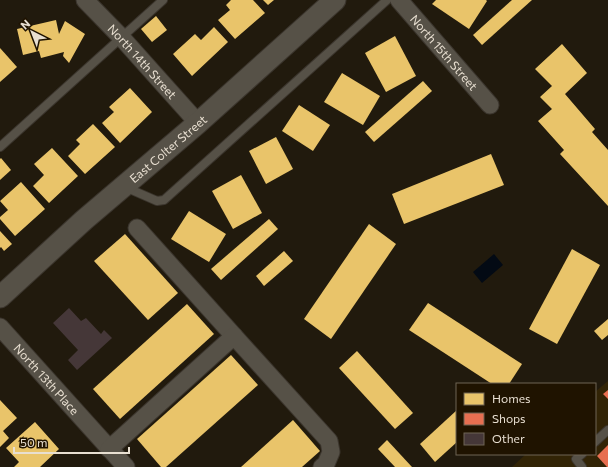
<svg xmlns="http://www.w3.org/2000/svg" width="608" height="467" font-family="Commissioner,sans-serif">
	<style>
		.built { fill: #322406 }
		.water { fill: #030a14 }
		.homes { fill: #e9c46a }
		.shops { fill: #e76f51 }
		.building { fill: #453738 }
		.lines { fill: none; stroke-linecap: round; stroke-linejoin: round }
		.service-casing { stroke: #3b352d; stroke-width: 10 }
		.minor-casing { stroke: #3b352d; stroke-width: 19 }
		.tertiary-casing { stroke: #3b352d; stroke-width: 23 }
		.service { stroke: #565147; stroke-width: 8 }
		.minor { stroke: #565147; stroke-width: 17 }
		.tertiary { stroke: #565147; stroke-width: 21 }
		.labels { text-anchor: middle; dominant-baseline: central; stroke-width: 4; stroke-linejoin: round; paint-order: stroke }
		.street-label { font-size: 12px; fill: #e8dfd1; stroke: #1f1300 }
	</style>
	<rect width="100%" height="100%" fill="#211a0d"/>
	<polygon class="built" points="608,381 608,467 512,467 526,454 595,454 595,392"/>
	<polygon class="water" points="494,254 503,265 482,283 473,272"/>
	<g class="homes">
		<polygon points="231,0 253,0 265,13 235,39 218,20 230,10 226,5"/>
		<polygon points="263,0 274,0 268,5"/>
		<polygon points="436,0 486,0 487,1 469,29 432,4"/>
		<polygon points="512,0 532,0 482,45 473,35"/>
		<polygon points="156,16 167,30 152,42 141,29"/>
		<polygon points="56,20 59,34 65,21 85,34 69,63 63,56 64,52 41,58 39,51 23,55 17,29"/>
		<polygon points="214,27 228,42 192,76 173,54 195,34 201,40"/>
		<polygon points="395,36 416,76 386,92 365,53"/>
		<polygon points="562,44 587,73 565,94 595,129 592,132 608,150 608,206 560,154 564,150 538,121 552,109 540,97 552,86 535,69"/>
		<polygon points="0,48 17,67 0,82"/>
		<polygon points="342,73 380,96 363,125 324,102"/>
		<polygon points="423,81 432,91 374,142 365,132"/>
		<polygon points="130,88 152,112 120,143 102,123 114,112 109,107"/>
		<polygon points="299,105 330,125 313,151 282,131"/>
		<polygon points="93,124 115,147 85,174 68,156 80,144 76,140"/>
		<polygon points="276,137 293,169 266,184 249,151"/>
		<polygon points="52,148 78,176 49,203 33,186 44,175 34,164"/>
		<polygon points="491,154 504,185 404,224 392,194"/>
		<polygon points="1,158 11,170 0,180 0,159"/>
		<polygon points="241,175 262,213 233,229 212,191"/>
		<polygon points="21,182 45,209 15,236 0,219 0,217 8,210 0,201"/>
		<polygon points="189,211 226,234 209,262 171,239"/>
		<polygon points="269,219 278,229 221,280 211,269"/>
		<polygon points="369,224 396,244 331,339 304,319"/>
		<polygon points="0,231 12,244 4,251 1,247 0,248"/>
		<polygon points="125,234 178,293 148,320 94,261"/>
		<polygon points="572,249 600,265 557,344 529,329"/>
		<polygon points="284,251 293,261 264,286 256,276"/>
		<polygon points="428,303 522,364 509,384 492,384 409,330"/>
		<polygon points="187,304 214,334 120,419 93,389"/>
		<polygon points="608,319 608,335 602,340 594,331"/>
		<polygon points="357,351 413,413 395,429 339,368"/>
		<polygon points="231,355 258,385 166,467 161,467 137,439"/>
		<polygon points="0,400 17,418 3,431 9,438 0,447"/>
		<polygon points="457,410 457,442 435,462 420,444"/>
		<polygon points="293,420 320,451 302,467 241,467"/>
		<polygon points="35,422 59,449 40,467 14,467 19,462 6,448"/>
		<polygon points="387,440 412,467 395,467 378,449"/>
	</g>
	<g class="shops">
		<polygon points="608,390 608,399 603,394"/>
		<polygon points="608,445 608,467 607,467 597,456"/>
	</g>
	<polygon class="building" points="69,308 81,321 86,318 101,334 104,330 112,338 77,370 68,360 78,350 53,323"/>
	<g class="lines">
		<g class="service-casing">
			<g id="service">
				<polyline points="0,147 163,0"/>
				<polyline points="125,187 157,201 164,200 387,0"/>
				<polyline points="595,442 608,430"/>
				<polyline points="582,454 576,459 582,467"/>
			</g>
		</g>
		<g class="minor-casing">
			<g id="minor">
				<path id="s1" d="M85 0 122 38 198 123"/>
				<path id="s2" d="M399 0 490 105"/>
				<polyline points="137,228 234,336"/>
				<path id="s3" d="M0 327 126 467"/>
				<polyline points="109,449 234,336 329,441 331,452 326,464 322,467"/>
			</g>
		</g>
		<g class="tertiary-casing">
			<g id="tertiary">
				<path id="s4" d="M0 297 84 220 198 123 335 0"/>
			</g>
		</g>
		<use href="#service" class="service"/>
		<use href="#minor" class="minor"/>
		<use href="#tertiary" class="tertiary"/>
	</g>
	<g class="labels">
		<g class="street-label">
			<text stroke="none"><textPath href="#s2" startOffset="69">North 15th Street</textPath></text>
			<text stroke="none"><textPath href="#s1" startOffset="84">North 14th Street</textPath></text>
			<text stroke="none"><textPath href="#s4" startOffset="224">East Colter Street</textPath></text>
			<text stroke="none"><textPath href="#s3" startOffset="70">North 13th Place</textPath></text>
		</g>
	</g>
	<rect x="456" y="383" width="140" height="72" fill="#1f1300" stroke="#6f6554"/>
	<rect x="464" y="393" width="20" height="12" fill="#e9c46a" stroke="#6f6554"/>
	<text x="492" y="403" font-size="12" fill="#e8dfd1">Homes</text>
	<rect x="464" y="413" width="20" height="12" fill="#e76f51" stroke="#6f6554"/>
	<text x="492" y="423" font-size="12" fill="#e8dfd1">Shops</text>
	<rect x="464" y="433" width="20" height="12" fill="#453738" stroke="#6f6554"/>
	<text x="492" y="443" font-size="12" fill="#e8dfd1">Other</text>
	<g transform="translate(32 32) rotate(318)" stroke="#1f1300" stroke-width="3" paint-order="stroke">
	<path d="M0-3L7 15L0 10L-7 15Z" fill="#e8dfd1"/>
	<text y="-6" font-size="11" font-weight="bold" text-anchor="middle" fill="#e8dfd1">N</text>
	</g>
	<path d="M14 447v6h115v-6" fill="none" stroke="#e8dfd1" stroke-width="2"/>
	<text x="20" y="447" font-size="12" fill="#e8dfd1" stroke="#1f1300" stroke-width="3" paint-order="stroke">50 m</text>
</svg>
